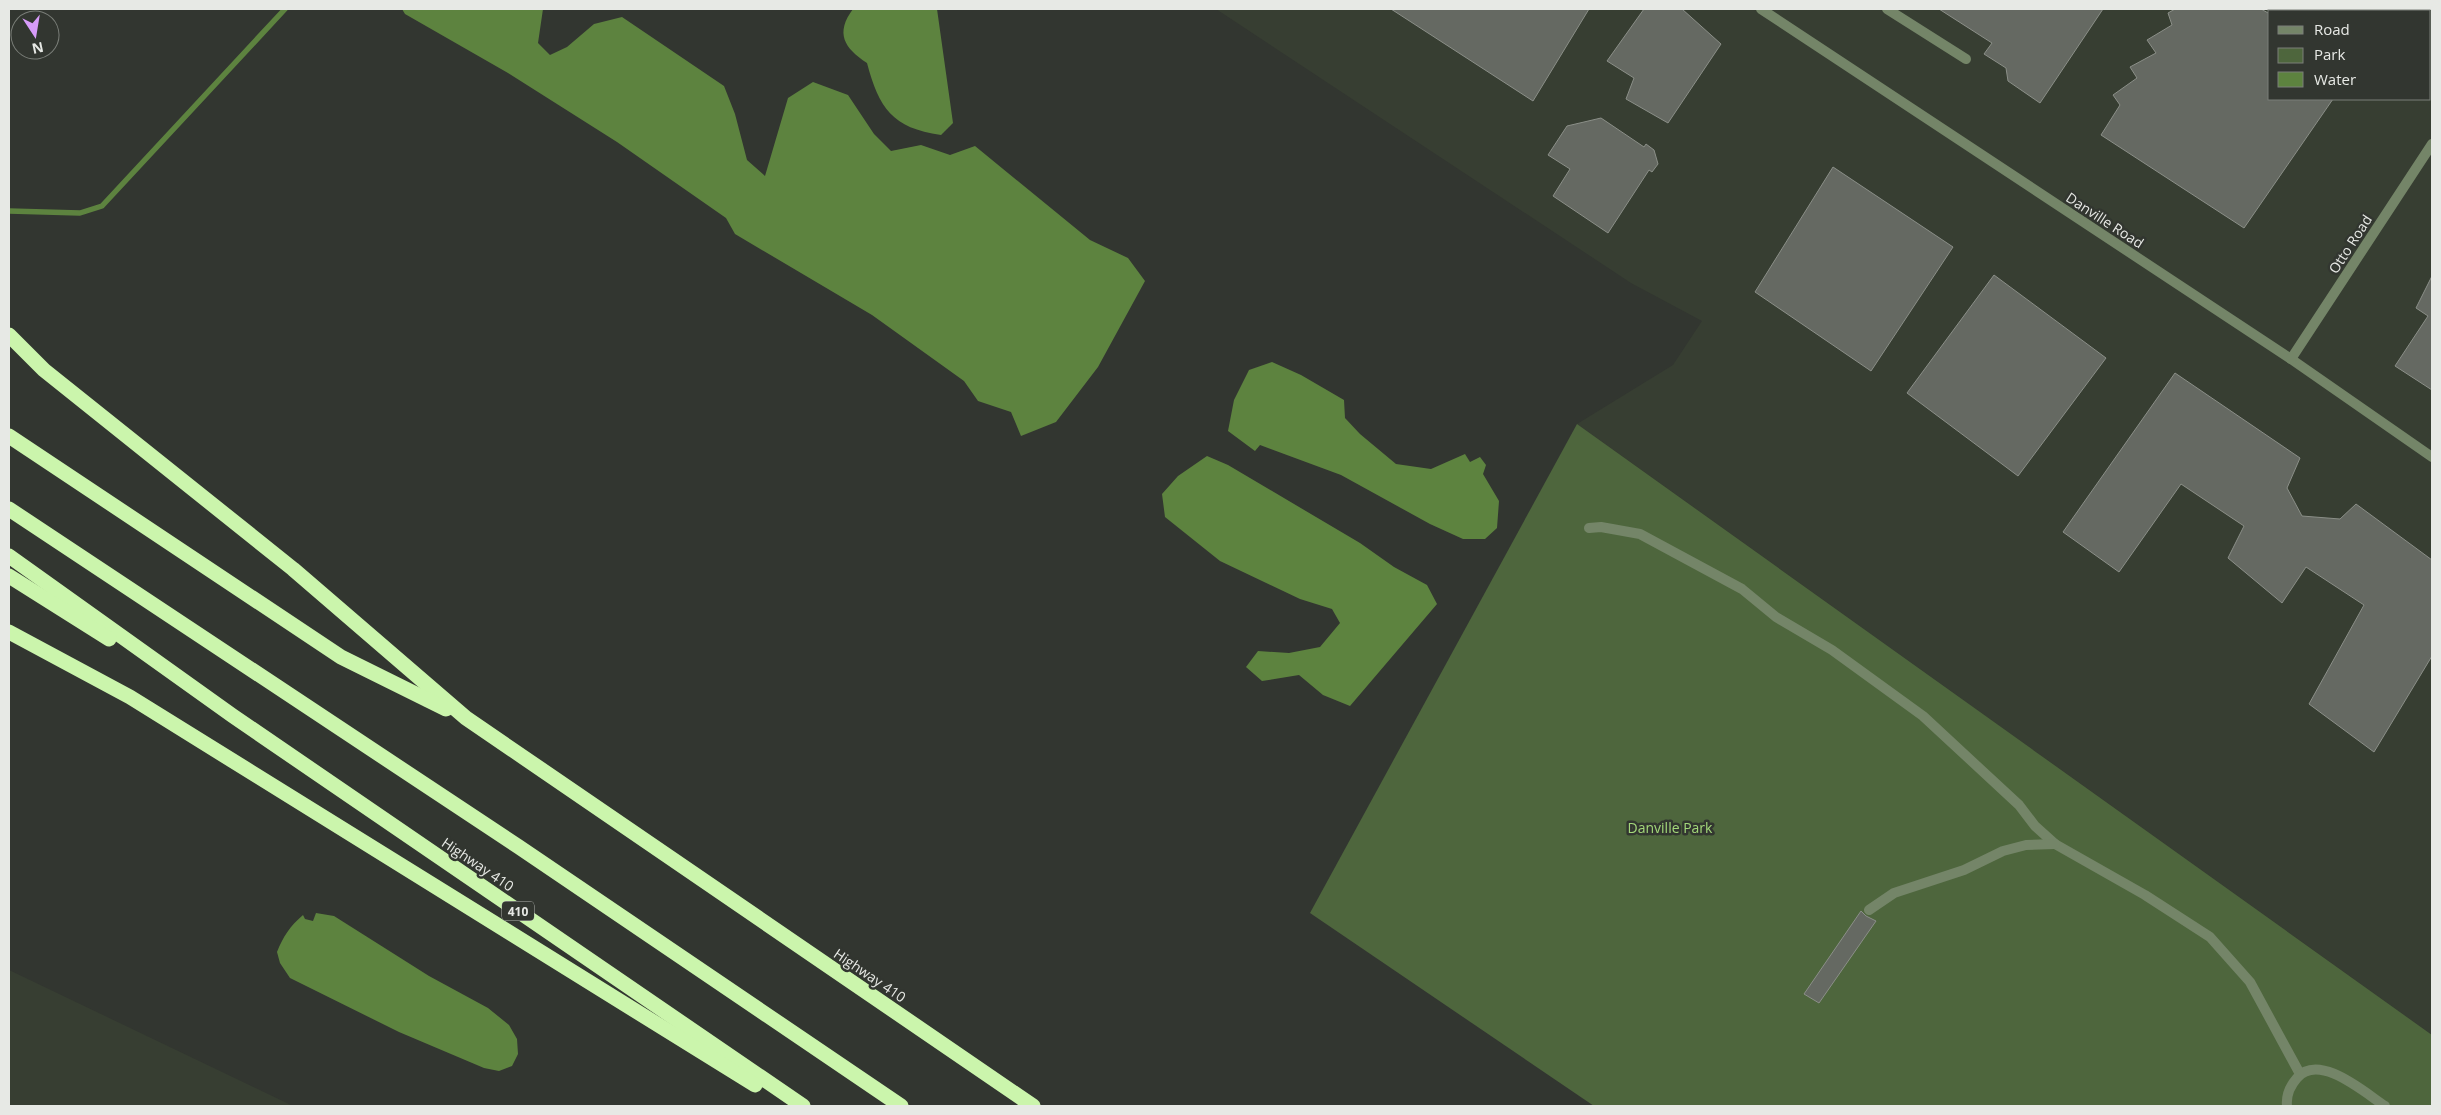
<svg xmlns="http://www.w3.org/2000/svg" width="2441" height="1115" font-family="'Open Sans',sans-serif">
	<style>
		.built { fill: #373e32; fill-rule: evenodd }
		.green { fill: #4e663d }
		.water { fill: #5d833f }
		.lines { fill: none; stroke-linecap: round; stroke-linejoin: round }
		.stream { stroke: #5d833f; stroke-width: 5.5 }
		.building { fill: #656962; stroke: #8b8f88 }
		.service { stroke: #748568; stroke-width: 10 }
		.minor { stroke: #748568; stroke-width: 10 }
		.motorway { stroke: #cbf5ac; stroke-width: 15 }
		.labels { text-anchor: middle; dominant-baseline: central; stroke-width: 5; stroke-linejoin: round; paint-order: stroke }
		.shield { fill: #323630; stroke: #b1b3af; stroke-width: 1 }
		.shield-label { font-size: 12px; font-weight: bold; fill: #e7e9e5 }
		.street-label { font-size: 14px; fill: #e7e9e5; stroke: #323630 }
		.park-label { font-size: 14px; fill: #a3d87a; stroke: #323630 }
	</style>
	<rect width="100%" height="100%" fill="#323630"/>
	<g class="built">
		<path d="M1216 9H2432V1035L1577 424 1673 365 1702 321 1631 283ZM2270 11H2430V99H2270Z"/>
		<polygon points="9,970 293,1106 9,1106"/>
	</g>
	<polygon class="green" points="1577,424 2432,1035 2432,1106 1594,1106 1310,913"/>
	<g class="water">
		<polygon points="402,9 543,9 538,43 550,55 567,47 594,24 622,17 724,86 735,114 747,160 765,176 788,98 813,82 848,95 874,134 891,151 921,145 950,155 975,146 1090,240 1128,258 1145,281 1098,367 1056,422 1021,436 1011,412 978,401 964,381 872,315 735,234 726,218 617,142 508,73 405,14"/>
		<path d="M853 9H937L953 123 941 135C892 128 879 108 867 63 844 48 835 33 853 9Z"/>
		<polygon points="1272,362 1301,375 1344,400 1345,418 1360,434 1396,464 1431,469 1465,454 1470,462 1480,457 1486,465 1483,474 1499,501 1497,528 1485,539 1463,539 1430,524 1341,475 1260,445 1255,451 1228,431 1234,400 1249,370"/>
		<polygon points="1207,456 1228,465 1360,543 1394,567 1427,585 1437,604 1350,706 1323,695 1299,675 1262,681 1246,667 1258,651 1289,653 1320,647 1340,623 1332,609 1300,599 1220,561 1165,517 1162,494 1178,476"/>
		<path d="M316 913 334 916 429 976 488 1008 509 1025 517 1039 518 1054 512 1066 499 1071 484 1068 399 1032 290 978 280 963 277 952C283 937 290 926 303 915L305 919 313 921Z"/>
	</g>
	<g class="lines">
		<polyline class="stream" points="9,211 80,213 102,206 285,9"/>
	</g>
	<g class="building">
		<polygon points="1391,9 1589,9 1533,101"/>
		<polygon points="1644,9 1682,9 1721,44 1668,123 1626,99 1634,78 1607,61"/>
		<polygon points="1939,9 2103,9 2040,103 2008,81 2006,68 1984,54 1992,43"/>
		<polygon points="2175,9 2261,9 2270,14 2270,99 2333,99 2244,228 2101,135 2120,105 2113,95 2137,78 2130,67 2156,53 2147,40 2172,25 2168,13"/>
		<polygon points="1601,118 1644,147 1646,144 1654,150 1658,164 1652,172 1649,170 1608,233 1553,196 1570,169 1548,155 1567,126"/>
		<polygon points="1833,167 1953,247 1871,371 1755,292"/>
		<polygon points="1994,275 2106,358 2018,476 1907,393"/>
		<polygon points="2432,276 2432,390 2395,366 2428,316 2416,308"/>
		<polygon points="2175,373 2300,458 2287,488 2302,516 2340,519 2356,504 2432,560 2432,656 2374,752 2309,704 2364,605 2306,567 2282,603 2228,558 2244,526 2181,484 2119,572 2063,532"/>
		<polygon points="1861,911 1866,916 1876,921 1819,1003 1804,994"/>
	</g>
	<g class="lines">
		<g class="service">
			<polyline points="1887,9 1966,59"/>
			<polyline points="1589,528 1601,527 1640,534 1742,589 1776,617 1832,650 1923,716 2019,805 2035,826 2055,844 2145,895 2210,937 2250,982 2300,1074"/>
			<polyline points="1869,910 1894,893 1964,870 2003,851 2026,845 2055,844"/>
			<path d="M2287 1106C2286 1096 2290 1086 2297 1078 2319 1052 2365 1093 2385 1106"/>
		</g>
		<g class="minor">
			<polyline points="1761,9 2291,359 2432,457"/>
			<polyline points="2291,359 2432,144"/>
		</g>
		<g class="motorway">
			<polyline points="9,335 44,370 293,569 466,718 1033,1106"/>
			<polyline points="9,436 341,657 446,709"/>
			<polyline points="9,509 519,847 901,1106"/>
			<polyline points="9,556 233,716 803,1106"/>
			<polyline points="9,576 109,639"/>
			<polyline points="9,632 130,697 755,1085"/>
		</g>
	</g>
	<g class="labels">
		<rect class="shield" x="502" y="901.5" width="32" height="19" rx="4"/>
		<g class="shield-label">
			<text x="518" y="911">410</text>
		</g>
		<g class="street-label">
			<text transform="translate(2105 220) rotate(33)">Danville Road</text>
			<text transform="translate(2350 244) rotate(-57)">Otto Road</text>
			<text transform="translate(478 864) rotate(34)">Highway 410</text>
			<text transform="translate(870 975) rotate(34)">Highway 410</text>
		</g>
		<g class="park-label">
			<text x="1670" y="827">Danville Park</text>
		</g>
	</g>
	<rect width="2441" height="1115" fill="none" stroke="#e7e9e5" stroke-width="20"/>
	<rect x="2268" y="10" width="162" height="90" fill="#323630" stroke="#7a7e78"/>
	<rect x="2278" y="26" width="25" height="8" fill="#748568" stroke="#7a7e78"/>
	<text x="2314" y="35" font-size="15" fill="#e7e9e5">Road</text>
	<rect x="2278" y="48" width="25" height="15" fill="#4e663d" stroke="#7a7e78"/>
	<text x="2314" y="60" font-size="15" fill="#e7e9e5">Park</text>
	<rect x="2278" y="72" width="25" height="15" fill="#5d833f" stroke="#7a7e78"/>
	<text x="2314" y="85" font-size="15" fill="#e7e9e5">Water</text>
	<g transform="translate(35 35) rotate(168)"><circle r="24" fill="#323630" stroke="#7a7e78"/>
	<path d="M0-4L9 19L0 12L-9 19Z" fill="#d79bf9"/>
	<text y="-8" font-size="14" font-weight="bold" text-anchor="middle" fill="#e7e9e5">N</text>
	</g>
</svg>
